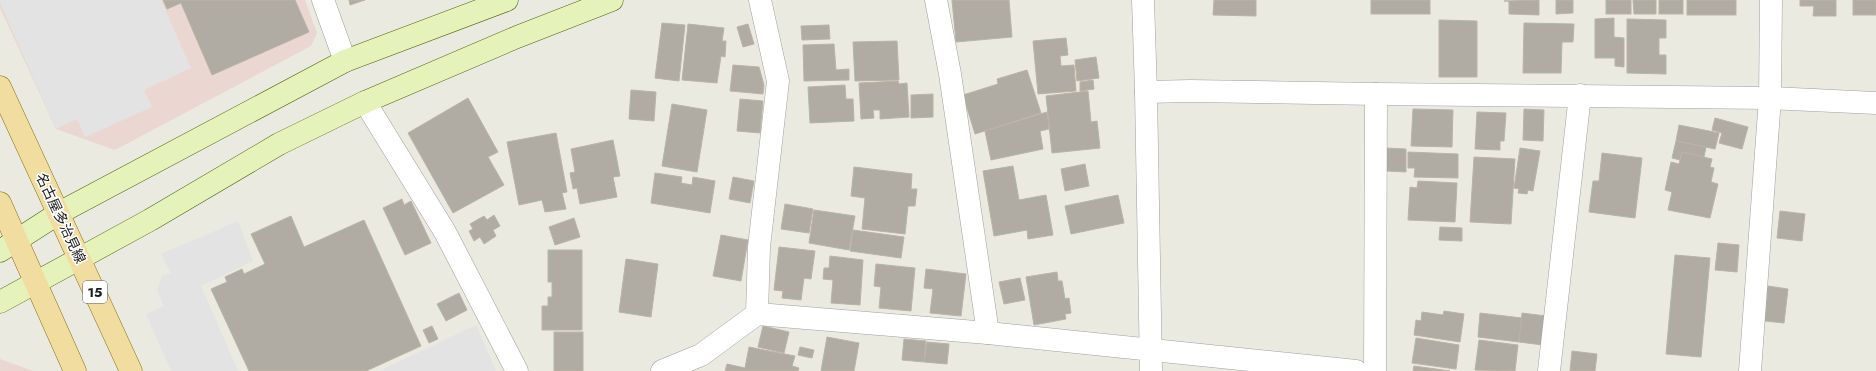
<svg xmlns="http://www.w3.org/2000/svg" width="1876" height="371" font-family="Jost,'Noto Sans JP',sans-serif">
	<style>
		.commercial { fill: #ebd7d1 }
		.parking { fill: #e3e3e3 }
		.building { fill: #b0aca4; stroke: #bbb3a5 }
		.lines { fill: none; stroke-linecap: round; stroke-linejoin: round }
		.street-casing { stroke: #9f9f9f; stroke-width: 23 }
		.secondary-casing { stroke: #4c650f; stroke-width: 23 }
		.primary-casing { stroke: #84720e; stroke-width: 23 }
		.street { stroke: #fff; stroke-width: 22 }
		.secondary { stroke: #e5f2b9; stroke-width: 22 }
		.primary { stroke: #f2dda0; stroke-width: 22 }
		.labels { text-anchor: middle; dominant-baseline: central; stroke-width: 3; stroke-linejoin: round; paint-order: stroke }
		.shield { fill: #fff; stroke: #5f5f5f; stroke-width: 1 }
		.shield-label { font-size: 13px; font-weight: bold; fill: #1b1b1b }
		.street-label { font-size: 14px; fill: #1b1b1b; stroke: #fff }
	</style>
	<rect width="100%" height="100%" fill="#ebeae1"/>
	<g class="commercial">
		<polygon points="0,0 305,0 317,33 311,46 115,150 56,129 0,8"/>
		<polygon points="0,359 33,371 0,371"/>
	</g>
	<g class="parking">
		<polygon points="0,0 161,0 191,68 144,90 152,107 85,137 77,119 56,129 0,3"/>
		<polygon points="238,221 253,261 201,286 238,371 171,371 146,314 164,306 157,290 162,276 171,273 161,254"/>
		<polygon points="476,325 496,371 379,371"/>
	</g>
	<g class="building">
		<polygon points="163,0 295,0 309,32 212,75 181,3 167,9"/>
		<polygon points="349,0 365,0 350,5"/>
		<polygon points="952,0 1009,0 1012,37 956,42"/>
		<polygon points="1214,0 1256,0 1256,16 1213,15"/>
		<rect x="1371" y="0" width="59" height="14"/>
		<polygon points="1539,0 1539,15 1509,14 1509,1 1504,1"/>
		<polygon points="1556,0 1573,0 1573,13 1556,14"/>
		<rect x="1606" y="0" width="25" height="14"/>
		<polygon points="1633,0 1656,0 1656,14 1634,14"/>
		<rect x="1659" y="0" width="24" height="14"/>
		<rect x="1687" y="0" width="49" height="15"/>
		<polygon points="1800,0 1836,0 1836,16 1813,16 1814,6 1800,6"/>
		<rect x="1853" y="0" width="23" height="15"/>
		<polygon points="1614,18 1614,37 1624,38 1624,67 1615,66 1615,58 1595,58 1595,19"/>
		<polygon points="1627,19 1666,20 1666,38 1659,38 1659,55 1666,55 1666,74 1627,73"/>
		<polygon points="1439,20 1477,21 1477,77 1439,77"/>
		<polygon points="662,23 685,25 679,81 655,78"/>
		<polygon points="1524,23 1574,24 1573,42 1562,42 1561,73 1523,73"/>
		<polygon points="688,24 724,28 722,41 726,41 725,57 721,56 717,83 682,80"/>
		<polygon points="748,24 754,44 743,47 737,27"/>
		<polygon points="829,25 830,39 802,40 801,26"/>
		<polygon points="1066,38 1068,55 1060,56 1061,66 1074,65 1076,91 1038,94 1033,41"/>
		<polygon points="897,41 899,80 855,81 853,42"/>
		<polygon points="834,44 836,70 849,69 849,80 804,81 803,45"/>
		<polygon points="1096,57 1099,78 1077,81 1075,60"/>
		<polygon points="733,65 759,67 764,85 763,94 730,91"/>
		<polygon points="1027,70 1041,113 975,134 963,95 998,84 997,79"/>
		<polygon points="1093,80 1094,89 1080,91 1080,82"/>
		<polygon points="898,81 899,84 907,83 909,117 880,119 880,110 873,110 874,118 861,119 859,83"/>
		<polygon points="845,85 846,99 853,99 854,121 810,123 808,87"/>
		<polygon points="631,90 656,92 654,121 629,119"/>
		<polygon points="1088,91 1091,122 1097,121 1100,148 1052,153 1046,96"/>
		<polygon points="933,94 933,117 911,118 911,95"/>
		<polygon points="468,98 498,152 488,157 504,185 453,213 408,133"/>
		<polygon points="740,99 763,101 760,133 737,131"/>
		<polygon points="672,104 707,110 697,172 662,166"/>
		<polygon points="1413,109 1453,110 1452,147 1411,146"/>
		<polygon points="1524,109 1544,110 1543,141 1523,140"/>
		<polygon points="1047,112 1049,129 1040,131 1043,149 991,160 985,131"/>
		<polygon points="1477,112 1506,113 1504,141 1500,141 1500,150 1475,149"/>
		<polygon points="1715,118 1748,127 1742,149 1719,143 1722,133 1712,130"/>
		<polygon points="1679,125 1719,133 1715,149 1676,141"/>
		<polygon points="556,133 567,192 562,193 566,209 545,212 542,200 519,205 507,142"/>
		<polygon points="613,140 620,176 613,177 617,197 580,204 577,188 573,189 570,173 575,172 571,149"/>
		<polygon points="1676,141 1706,147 1704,157 1682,152 1680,160 1672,158"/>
		<polygon points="1386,148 1406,149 1406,172 1386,171"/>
		<polygon points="1520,148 1540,151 1533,191 1528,190 1527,194 1518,193 1519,189 1514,188"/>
		<polygon points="1408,152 1458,154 1458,178 1414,177 1415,168 1408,168"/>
		<polygon points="1682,152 1712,159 1710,167 1714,168 1711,182 1718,184 1710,218 1668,210 1672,192 1665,190 1671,162 1679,164"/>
		<polygon points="1602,153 1642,158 1635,218 1589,212 1593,181 1599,181"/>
		<polygon points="1474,157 1515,159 1511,224 1470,222"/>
		<polygon points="1085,164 1089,186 1065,191 1061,169"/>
		<polygon points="1013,166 1019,200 1046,195 1053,235 1028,239 1027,230 994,236 983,171"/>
		<polygon points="854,167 912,174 911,189 917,189 915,206 908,206 905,234 862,229 865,198 851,196"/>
		<polygon points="655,173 682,177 681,183 692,185 693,177 715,181 710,213 651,203"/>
		<polygon points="733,177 754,181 750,203 729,199"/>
		<polygon points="1418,181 1457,183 1455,222 1408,220 1410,187 1417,188"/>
		<polygon points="1118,195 1124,223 1071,234 1065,206"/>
		<polygon points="402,199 404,205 411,201 431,243 405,255 383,208"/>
		<polygon points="785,204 813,209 809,233 781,229"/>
		<polygon points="814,210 855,216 849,250 809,243"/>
		<polygon points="1780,211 1805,214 1802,241 1777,238"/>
		<polygon points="494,215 500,226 493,230 496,236 484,244 480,237 474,241 469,231 473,229 470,224 484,216 487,220"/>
		<polygon points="291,216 304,247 364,220 421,346 366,371 249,371 211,289 227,282 225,277 242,269 244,274 265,264 251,234"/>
		<polygon points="574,218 580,237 555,245 549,227"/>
		<polygon points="1440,227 1462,228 1462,241 1439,240"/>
		<polygon points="853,230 904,237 901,258 850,251"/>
		<polygon points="721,235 748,240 741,281 713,276"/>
		<polygon points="1718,243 1739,245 1737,272 1715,270"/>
		<polygon points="779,247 815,251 811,279 804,278 801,300 782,298 783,291 774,290"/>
		<polygon points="548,250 582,250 582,330 542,330 542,306 548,306 548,297 552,297 552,282 548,282"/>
		<polygon points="1675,255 1710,258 1701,357 1666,354"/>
		<polygon points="830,256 863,260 860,305 831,303 833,280 823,279 824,268 829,268"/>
		<polygon points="626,259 658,264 651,317 619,312"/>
		<polygon points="876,264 915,268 911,311 879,308 881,287 874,286"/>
		<polygon points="926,269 966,274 961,316 930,313 933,289 924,288"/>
		<polygon points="1057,272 1058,281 1062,281 1065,299 1069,298 1071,313 1065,314 1066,319 1034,325 1026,277"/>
		<polygon points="1020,278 1025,300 1004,304 999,282"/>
		<polygon points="1768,286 1788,289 1784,323 1765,321"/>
		<polygon points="459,293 467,310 446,321 437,304"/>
		<polygon points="1444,311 1464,314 1460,342 1414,335 1416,320 1421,321 1422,312 1443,315"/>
		<polygon points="1480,313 1522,318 1519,342 1478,337"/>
		<polygon points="1522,313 1546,316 1543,345 1519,342"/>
		<polygon points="432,326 438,339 429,343 423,330"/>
		<polygon points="763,326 789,332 784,353 758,347"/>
		<rect x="554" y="332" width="29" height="39"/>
		<polygon points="827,337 859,343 854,371 821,371"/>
		<polygon points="1416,338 1459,345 1456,369 1412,363"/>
		<polygon points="904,339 926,341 924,362 902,360"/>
		<polygon points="1479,340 1518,345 1515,371 1475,370"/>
		<polygon points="927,342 949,344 947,364 924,362"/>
		<polygon points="749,347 795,356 792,366 799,368 798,371 725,371 727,364 745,368"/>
		<polygon points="800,347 814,350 812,358 798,355"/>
		<polygon points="1572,351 1597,354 1595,371 1570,371"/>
		<polygon points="1414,366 1450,371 1413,371"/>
	</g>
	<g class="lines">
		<g class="street-casing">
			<g id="street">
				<polyline points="323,0 345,61"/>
				<polyline points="936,0 950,74 988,333"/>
				<polyline points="1143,0 1146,92 1151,371"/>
				<polyline points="1146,92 1190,91 1376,94"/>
				<polyline points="365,102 445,232 517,371"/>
				<polyline points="757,314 759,247 778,81 760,0"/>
				<polyline points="662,371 701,355 757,314 988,333 1356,371"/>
				<polyline points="1375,371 1376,94 1770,98 1876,103"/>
				<polyline points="1549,371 1580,95"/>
				<polyline points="1750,371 1770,98 1771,0"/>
			</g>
		</g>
		<g class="secondary-casing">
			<g id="secondary">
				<polyline points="0,251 59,213 345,61 507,0"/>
				<polyline points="0,302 150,220 279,144 365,102 517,37 612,0"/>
			</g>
		</g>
		<g class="primary-casing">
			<g id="primary">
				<polyline points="0,87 131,371"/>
				<polyline points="0,203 75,371"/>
			</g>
		</g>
		<use href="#street" class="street"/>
		<use href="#secondary" class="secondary"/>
		<use href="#primary" class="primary"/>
	</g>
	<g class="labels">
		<rect class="shield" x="83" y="281" width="24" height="22" rx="3"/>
		<g class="shield-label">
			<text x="95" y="292">15</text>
		</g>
		<g class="street-label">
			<text transform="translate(61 218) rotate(65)">名古屋多治見線</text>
		</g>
	</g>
</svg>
